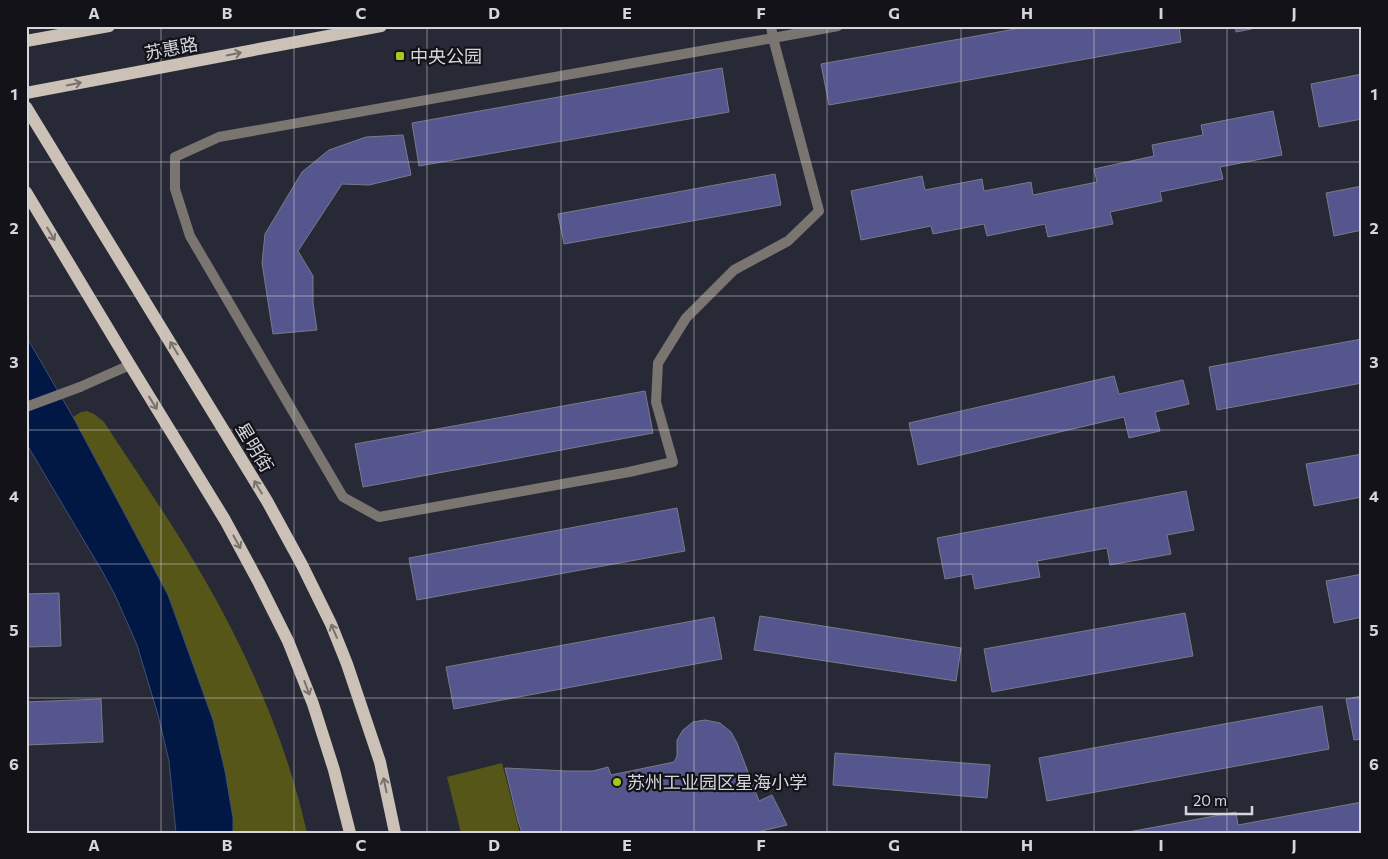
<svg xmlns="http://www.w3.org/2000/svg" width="1388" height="859" font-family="Commissioner,'Noto Sans SC',sans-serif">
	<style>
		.green { fill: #555617 }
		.water { fill: #011744; stroke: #405072 }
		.building { fill: #56568f; stroke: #787a89 }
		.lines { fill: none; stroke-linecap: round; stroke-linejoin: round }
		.service { stroke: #7a7570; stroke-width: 10 }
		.minor { stroke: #7a7570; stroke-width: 10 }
		.primary { stroke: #cbc1b6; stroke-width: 12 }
		.minor-bridge { stroke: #7a7570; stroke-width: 10 }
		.oneway { stroke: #78726f }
		.grid { fill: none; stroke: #d4d5dd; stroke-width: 1; stroke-opacity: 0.55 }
		.poi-dot { fill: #a8c71b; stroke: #121218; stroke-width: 2 }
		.labels { text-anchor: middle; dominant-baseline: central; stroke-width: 4.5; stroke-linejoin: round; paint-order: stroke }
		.street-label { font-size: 18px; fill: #d4d5dd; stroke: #121218 }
		.poi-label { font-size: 18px; fill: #d4d5dd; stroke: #121218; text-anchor: start }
		.neatline { fill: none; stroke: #d4d5dd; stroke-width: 2 }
		.grid-label { font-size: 16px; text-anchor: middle; font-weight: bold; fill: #d4d5dd }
	</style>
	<rect width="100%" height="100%" fill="#282936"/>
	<g class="green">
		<path d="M87 411 94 414 104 422C138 474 174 526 205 580 250 659 287 743 307 833H233V818L213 720 168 595 73 417 81 412Z"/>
		<polygon points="502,763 520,833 461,833 447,777"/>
	</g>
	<polygon class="water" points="26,336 73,417 168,595 213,720 225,771 233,818 233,833 176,833 169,761 158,715 137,645 115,595 102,571 26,443"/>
	<g class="building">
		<polygon points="1032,26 1179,26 1181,42 829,105 821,64"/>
		<polygon points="1235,26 1266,26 1236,32"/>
		<polygon points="722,68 729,112 419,166 412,123"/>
		<polygon points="1362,74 1362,119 1319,127 1311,84"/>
		<polygon points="1273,111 1282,155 1220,167 1223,179 1160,192 1162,201 1110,212 1113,224 1048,237 1045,224 987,236 984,224 933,234 931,226 861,240 851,191 922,176 925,190 982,179 984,191 1031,182 1033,195 1097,182 1094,169 1154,156 1152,145 1203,135 1201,125"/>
		<polygon points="403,135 411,175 369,185 342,184 298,251 313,276 313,303 317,330 273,334 262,263 265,234 302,172 329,150 366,137"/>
		<polygon points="775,174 781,205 564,244 558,214"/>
		<polygon points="1362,186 1362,230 1334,236 1326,193"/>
		<polygon points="1362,339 1362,383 1217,410 1209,367"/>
		<polygon points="1114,376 1119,394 1183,380 1189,404 1155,412 1160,431 1129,438 1124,417 918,465 909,423"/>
		<polygon points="645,391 653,433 363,487 355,444"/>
		<polygon points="1362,454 1362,497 1314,506 1306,464"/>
		<polygon points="1186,491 1194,530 1167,535 1171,554 1110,565 1107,548 1037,561 1040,577 975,589 972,574 945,579 937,538"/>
		<polygon points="677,508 685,551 417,600 409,558"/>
		<polygon points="1362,574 1362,617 1334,623 1326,581"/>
		<polygon points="59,593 61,646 26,647 26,594"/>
		<polygon points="1185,613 1193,656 992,692 984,649"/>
		<polygon points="760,616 961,648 956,681 754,650"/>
		<polygon points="714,617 722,659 454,709 446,667"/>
		<polygon points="1362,696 1362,739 1354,740 1346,699"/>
		<polygon points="101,699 103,742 26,745 26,702"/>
		<polygon points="1322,706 1329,749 1047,801 1039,758"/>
		<polygon points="705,720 720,723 731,732 737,743 759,801 772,795 787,825 753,833 522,833 518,821 505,768 567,771 593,771 608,767 611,775 674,762 677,756 677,740 683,730 693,722"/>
		<polygon points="835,753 990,765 987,798 833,785"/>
		<polygon points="1362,802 1362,833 1123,833 1236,812 1238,825"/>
	</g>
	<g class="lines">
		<polygon class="service" points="773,38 819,211 788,241 734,270 686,318 658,363 656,402 673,462 629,472 379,517 343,497 190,236 175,189 175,157 219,137"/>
		<g class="minor">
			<polyline points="771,26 773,38 838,26"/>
			<polyline points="80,387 130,365"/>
		</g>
		<g class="primary">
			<polyline points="26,41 109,26"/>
			<polyline points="26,93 381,26"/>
			<polyline points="26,107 267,501 302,565 331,624 347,664 380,762 395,833"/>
			<polyline points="26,192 130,365 225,520 259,583 288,641 313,704 334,770 350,833"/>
		</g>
		<polyline class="minor-bridge" points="26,407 80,387"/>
	</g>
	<defs><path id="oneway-shaft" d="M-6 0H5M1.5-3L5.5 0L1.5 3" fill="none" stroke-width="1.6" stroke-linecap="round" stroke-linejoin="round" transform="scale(1.25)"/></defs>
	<g class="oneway">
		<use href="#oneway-shaft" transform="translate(234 54) rotate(-11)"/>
		<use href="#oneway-shaft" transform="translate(74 84) rotate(-11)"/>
		<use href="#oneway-shaft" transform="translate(51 234) rotate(59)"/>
		<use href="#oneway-shaft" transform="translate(174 348) rotate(-121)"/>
		<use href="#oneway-shaft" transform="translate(153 403) rotate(58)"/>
		<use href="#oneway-shaft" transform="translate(258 487) rotate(-121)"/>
		<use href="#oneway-shaft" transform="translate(237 542) rotate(61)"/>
		<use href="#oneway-shaft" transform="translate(334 631) rotate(-113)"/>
		<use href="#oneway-shaft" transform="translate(307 688) rotate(69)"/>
		<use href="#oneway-shaft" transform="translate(385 785) rotate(-102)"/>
	</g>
	<path class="grid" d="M161 26V833M294 26V833M427 26V833M561 26V833M694 26V833M827 26V833M961 26V833M1094 26V833M1227 26V833M26 162H1362M26 296H1362M26 430H1362M26 564H1362M26 698H1362"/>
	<g class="poi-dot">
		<rect x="395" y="51" width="10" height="10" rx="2.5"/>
		<circle cx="617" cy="782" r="5"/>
	</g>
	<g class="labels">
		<g class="street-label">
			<text transform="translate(171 48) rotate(-11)">苏惠路</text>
			<text transform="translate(255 447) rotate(59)">星明街</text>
		</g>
		<g class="poi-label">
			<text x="410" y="56">中央公园</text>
			<text x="627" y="782">苏州工业园区星海小学</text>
		</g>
	</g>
	<rect width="1388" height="859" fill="none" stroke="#121218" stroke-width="55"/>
	<path d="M1186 806v8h66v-8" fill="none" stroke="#d4d5dd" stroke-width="2.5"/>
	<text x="1193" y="806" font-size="15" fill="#d4d5dd" stroke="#121218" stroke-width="4" paint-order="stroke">20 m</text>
	<rect x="28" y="28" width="1332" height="804" class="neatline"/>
	<g class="grid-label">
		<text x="94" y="19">A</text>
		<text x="227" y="19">B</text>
		<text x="361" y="19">C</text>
		<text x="494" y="19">D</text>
		<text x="627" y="19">E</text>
		<text x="761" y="19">F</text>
		<text x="894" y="19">G</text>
		<text x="1027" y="19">H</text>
		<text x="1161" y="19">I</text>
		<text x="1294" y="19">J</text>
		<text x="14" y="100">1</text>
		<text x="1374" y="100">1</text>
		<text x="14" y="234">2</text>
		<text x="1374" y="234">2</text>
		<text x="14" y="368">3</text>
		<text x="1374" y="368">3</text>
		<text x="14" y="502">4</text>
		<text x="1374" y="502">4</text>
		<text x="14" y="636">5</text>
		<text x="1374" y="636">5</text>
		<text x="14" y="770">6</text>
		<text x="1374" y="770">6</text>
		<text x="94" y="851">A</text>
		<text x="227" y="851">B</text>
		<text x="361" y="851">C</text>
		<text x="494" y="851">D</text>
		<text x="627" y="851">E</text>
		<text x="761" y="851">F</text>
		<text x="894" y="851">G</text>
		<text x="1027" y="851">H</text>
		<text x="1161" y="851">I</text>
		<text x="1294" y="851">J</text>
	</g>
</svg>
